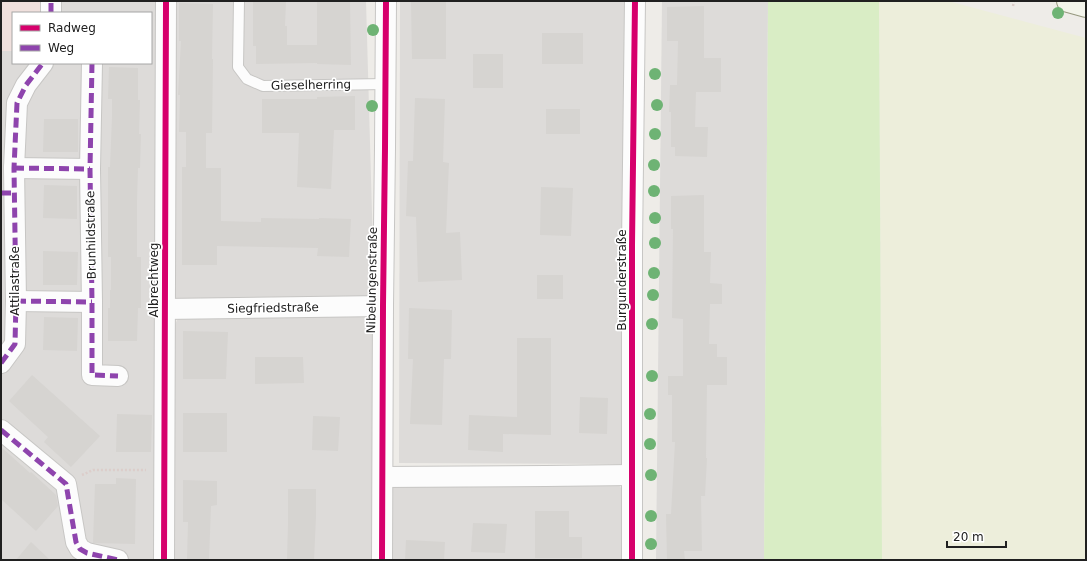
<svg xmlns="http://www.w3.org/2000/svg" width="1087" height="561" font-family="'DejaVu Sans',sans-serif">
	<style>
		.residential { fill: #dddbd9 }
		.commercial { fill: #f0e0dd }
		.farmland { fill: #edeedb }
		.grass { fill: #d9edc5 }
		.building { fill: #d6d4d1 }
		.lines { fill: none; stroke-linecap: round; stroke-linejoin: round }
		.service-casing { stroke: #c7c6c4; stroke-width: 12 }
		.minor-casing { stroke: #c7c6c4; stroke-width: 22 }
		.secondary-casing { stroke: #96987f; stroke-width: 24 }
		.path { stroke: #dccdca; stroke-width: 2.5; stroke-dasharray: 2 2; stroke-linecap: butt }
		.service { stroke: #fcfcfc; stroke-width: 10 }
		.minor { stroke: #fcfcfc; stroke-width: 20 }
		.secondary { stroke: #f3f4eb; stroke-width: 22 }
		.quiet { stroke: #8e44ad; stroke-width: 5; stroke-dasharray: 10 5; stroke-linecap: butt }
		.cycleway-casing { stroke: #fff; stroke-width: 8 }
		.cycleway { stroke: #d6006c; stroke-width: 6 }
		.tree { fill: #6eb374 }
		.labels { text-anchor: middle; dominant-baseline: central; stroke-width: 3.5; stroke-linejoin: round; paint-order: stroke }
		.street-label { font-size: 12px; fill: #202020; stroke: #fff }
	</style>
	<rect width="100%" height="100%" fill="#eeece8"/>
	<g class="residential">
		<polygon points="42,1 160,1 157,560 1,560 1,51 13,51 13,63 151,63 151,13 42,13"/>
		<polygon points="173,1 366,1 374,284 373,291 370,296 176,301 168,292"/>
		<polygon points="400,1 626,1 621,464 399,463"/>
		<polygon points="662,1 768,1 764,560 656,560"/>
		<polygon points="372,313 375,319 373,560 171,560 175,325 177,320 180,317"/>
		<polygon points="618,484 621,488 623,492 623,560 391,560 391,492 393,487"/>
	</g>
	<polygon class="commercial" points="1,1 42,1 42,13 13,13 13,51 1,51"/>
	<polygon class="farmland" points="879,1 948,1 1086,38 1086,560 882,560"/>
	<polygon class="grass" points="768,1 879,1 882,560 764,560"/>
	<g class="building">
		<polygon points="253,1 286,1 285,26 287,26 287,45 317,45 317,1 350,1 351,65 317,64 317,63 256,64 256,46 253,46"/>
		<polygon points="411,1 446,1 446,59 412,59"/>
		<polygon points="179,3 213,4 212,59 213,59 212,133 206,133 206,168 221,168 221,221 261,222 261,218 319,219 319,218 351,219 349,257 317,256 318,248 217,246 217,265 182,265 182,167 186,167 186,132 179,132 180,95 178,95 181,41 179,41"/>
		<polygon points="704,6 704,58 721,58 721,92 696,92 695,127 708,127 707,157 675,156 675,147 671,147 671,112 669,112 670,85 677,85 678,41 667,41 667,7"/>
		<rect x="542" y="33" width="41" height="31"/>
		<rect x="473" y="54" width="30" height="34"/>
		<polygon points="109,67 138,68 138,100 140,100 139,134 141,134 140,168 138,168 137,201 137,257 141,257 141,308 138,308 137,341 108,341 108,308 110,308 110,290 111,290 111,257 108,257 108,167 110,167 112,117 112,99 108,99"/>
		<polygon points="355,96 355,130 334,130 331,189 297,187 299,133 262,133 262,99 317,99 317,97"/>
		<polygon points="415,98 445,99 443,162 449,163 446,233 460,232 462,280 418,282 416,217 406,216 408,161 413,161"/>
		<rect x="546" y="109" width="34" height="25"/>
		<polygon points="44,119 78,119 78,152 43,152"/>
		<polygon points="44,185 77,186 77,219 43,218"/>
		<polygon points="541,187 573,188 571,236 540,235"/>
		<polygon points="704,195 704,252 711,252 710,283 722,284 722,304 710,304 709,344 717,344 717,357 727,357 727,385 707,385 706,458 707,458 705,496 701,496 702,551 684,551 685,560 667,560 666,514 671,514 675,442 672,442 672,395 668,395 668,376 683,376 683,319 672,318 673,229 671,229 671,196"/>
		<polygon points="43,251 78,252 77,285 43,285"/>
		<rect x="537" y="275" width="26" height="24"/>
		<polygon points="409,308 452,310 451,359 444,359 442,425 410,424 413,359 408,359"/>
		<polygon points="44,317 78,318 77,351 43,350"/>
		<polygon points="183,331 228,332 226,379 183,379"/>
		<polygon points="517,338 551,338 551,435 503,434 503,452 468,450 469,415 517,417"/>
		<polygon points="255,357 303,357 304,383 255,384"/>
		<polygon points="32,375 100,436 71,467 44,442 48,437 9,401"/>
		<polygon points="580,397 608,398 607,434 579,433"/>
		<rect x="183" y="413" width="44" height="39"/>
		<polygon points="117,414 152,415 151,452 116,452"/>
		<polygon points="313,416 340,417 338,451 312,450"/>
		<polygon points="1,447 30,473 31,472 56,495 58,506 36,531 1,499"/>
		<polygon points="116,478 136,479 135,544 93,543 95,484 116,484"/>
		<polygon points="183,480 217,481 217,505 211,506 209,560 187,560 188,522 183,522"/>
		<polygon points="288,489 316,489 316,516 314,560 287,560 288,524"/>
		<polygon points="535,511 569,511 569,537 582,537 582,558 535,558"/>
		<polygon points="473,523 507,524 505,553 471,552"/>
		<polygon points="406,540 445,542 444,560 405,560"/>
		<polygon points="31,542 50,560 16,560"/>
	</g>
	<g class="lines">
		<g class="service-casing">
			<polyline id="service" points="239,1 238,67 247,79 263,86 385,84"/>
		</g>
		<g class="minor-casing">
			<g id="minor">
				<polyline points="51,13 51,1"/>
				<polyline points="92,63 90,169 92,302 92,375 118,376"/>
				<polyline points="14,168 90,169"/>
				<polyline points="16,301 92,302"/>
				<polyline points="164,309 383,306"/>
				<polyline points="1,363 15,344 16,301 14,168 17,103 26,85 43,63"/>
				<polyline points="1,430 66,484 76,542 80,549 87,553 118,560"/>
				<polyline points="383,477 546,476 631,475"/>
				<polyline points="164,560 166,1"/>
				<polyline points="382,560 383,306 385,148 386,1"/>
				<polyline points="632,560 632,245 635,1"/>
			</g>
		</g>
		<g class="secondary-casing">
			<polyline id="secondary" points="1068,1 1086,6"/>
		</g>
		<g class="path">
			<polyline points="1013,6 1014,1"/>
			<polyline points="82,475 93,470 146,470"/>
		</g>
		<use href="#service" class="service"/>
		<use href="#minor" class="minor"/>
		<use href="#secondary" class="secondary"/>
		<g class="quiet">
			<polyline points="51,13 51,1"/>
			<polyline points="92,63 90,169 92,302 92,375 118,376"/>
			<polyline points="14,168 90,169"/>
			<polyline points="1,193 14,193"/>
			<polyline points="16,301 92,302"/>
			<polyline points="1,363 15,344 16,301 14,168 17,103 26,85 43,63"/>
			<polyline points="1,430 66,484 76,542 80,549 87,553 118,560"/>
		</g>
		<g class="cycleway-casing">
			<g id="cycleway">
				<polyline points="164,560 166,1"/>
				<polyline points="382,560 383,306 385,148 386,1"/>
				<polyline points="632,560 632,245 635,1"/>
			</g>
		</g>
		<use href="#cycleway" class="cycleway"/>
	</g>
	<g class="tree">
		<circle cx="1058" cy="13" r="6"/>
		<circle cx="373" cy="30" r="6"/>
		<circle cx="655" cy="74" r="6"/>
		<circle cx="657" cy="105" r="6"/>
		<circle cx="372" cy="106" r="6"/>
		<circle cx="655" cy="134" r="6"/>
		<circle cx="654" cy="165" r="6"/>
		<circle cx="654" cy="191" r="6"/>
		<circle cx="655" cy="218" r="6"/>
		<circle cx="655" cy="243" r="6"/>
		<circle cx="654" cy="273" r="6"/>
		<circle cx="653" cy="295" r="6"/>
		<circle cx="652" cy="324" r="6"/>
		<circle cx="652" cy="376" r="6"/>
		<circle cx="650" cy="414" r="6"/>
		<circle cx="650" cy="444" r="6"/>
		<circle cx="651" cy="475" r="6"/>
		<circle cx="651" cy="516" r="6"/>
		<circle cx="651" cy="544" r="6"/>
	</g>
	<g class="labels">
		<g class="street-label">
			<text transform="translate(311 85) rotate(-1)">Gieselherring</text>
			<text transform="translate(91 235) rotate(-91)">Brunhildstraße</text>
			<text transform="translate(154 280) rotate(-90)">Albrechtweg</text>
			<text transform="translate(372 280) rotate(-89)">Nibelungenstraße</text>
			<text transform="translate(622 280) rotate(-90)">Burgunderstraße</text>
			<text transform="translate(15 281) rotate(-90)">Attilastraße</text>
			<text transform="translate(273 308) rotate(-1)">Siegfriedstraße</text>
		</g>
	</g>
	<rect width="1087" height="561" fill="none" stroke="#202020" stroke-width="4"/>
	<rect x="12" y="12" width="140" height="52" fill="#ffffff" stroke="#a6a6a6"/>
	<rect x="20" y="25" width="20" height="6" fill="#d6006c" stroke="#a6a6a6"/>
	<text x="48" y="32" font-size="12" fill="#202020">Radweg</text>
	<rect x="20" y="45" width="20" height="6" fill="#8e44ad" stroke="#a6a6a6"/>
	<text x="48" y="52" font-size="12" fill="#202020">Weg</text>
	<path d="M947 541v6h59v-6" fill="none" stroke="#202020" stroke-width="2"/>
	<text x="953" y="541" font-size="12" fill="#202020" stroke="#ffffff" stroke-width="3" paint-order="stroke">20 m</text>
</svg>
